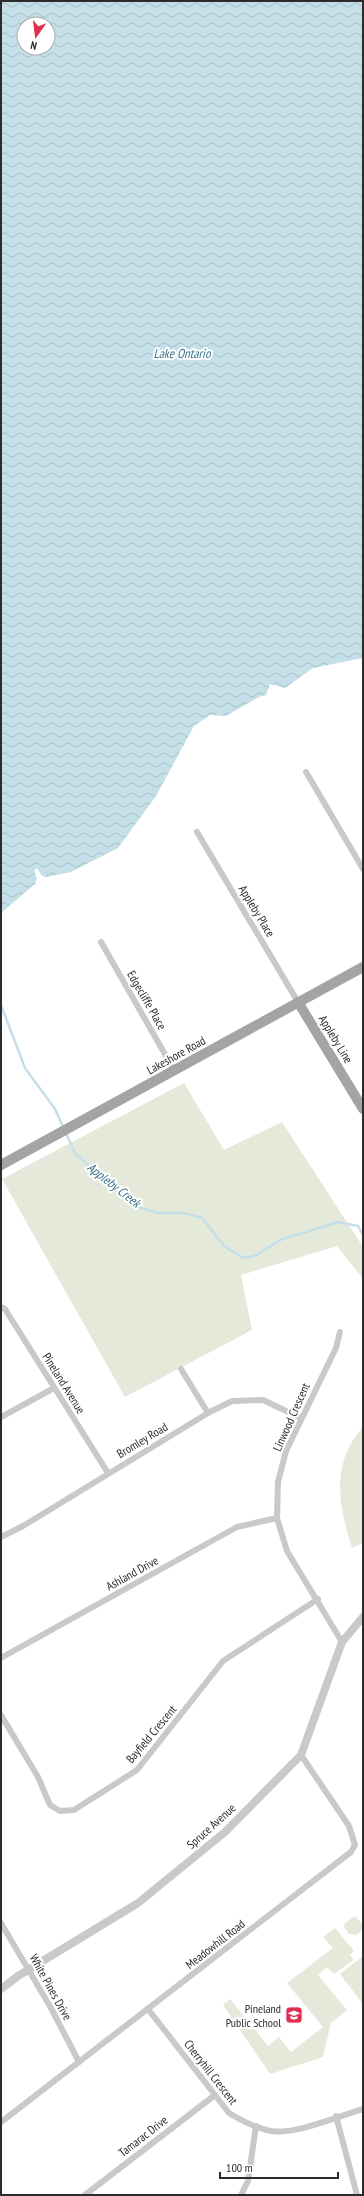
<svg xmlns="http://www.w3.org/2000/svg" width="364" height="2196" font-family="'PT Sans Narrow',sans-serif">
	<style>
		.green { fill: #e4e9d9 }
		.water { fill: url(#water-waves); fill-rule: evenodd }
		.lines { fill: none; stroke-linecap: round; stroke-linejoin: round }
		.stream { stroke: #c5dfe9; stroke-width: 2.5 }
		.minor { stroke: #c9c9c9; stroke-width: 6 }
		.tertiary { stroke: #c9c9c9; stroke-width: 8 }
		.primary { stroke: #a4a4a4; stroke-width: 10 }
		.labels { text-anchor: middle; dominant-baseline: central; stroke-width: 4; stroke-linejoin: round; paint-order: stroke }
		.street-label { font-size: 12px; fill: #2c2c2c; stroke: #fff }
		.poi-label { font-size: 12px; fill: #2c2c2c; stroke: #fff; text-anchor: end }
		.water-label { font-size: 13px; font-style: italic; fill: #3c758b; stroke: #fff }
	</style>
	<defs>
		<pattern id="water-waves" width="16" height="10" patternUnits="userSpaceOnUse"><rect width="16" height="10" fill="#c5dfe9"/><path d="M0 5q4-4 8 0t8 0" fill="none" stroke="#a9c0c8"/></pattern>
	</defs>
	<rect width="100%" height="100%" fill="#fff"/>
	<g class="green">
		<polygon points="184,1083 224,1150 282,1122 363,1247 363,1279 337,1246 241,1275 252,1330 125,1397 2,1179"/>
		<path d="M363 1426V1543L352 1548C342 1515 333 1483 348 1449 352 1441 358 1433 363 1426Z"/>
		<polygon points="355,1916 363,1925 363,1929 357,1935 349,1934 344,1927 345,1923"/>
		<polygon points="335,1928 354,1951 350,1955 354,1960 334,1974 327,1967 318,1975 347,2010 331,2023 323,2057 270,2074 223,2005 230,1999 268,2046 279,2037 291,2052 323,2027 287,1983 333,1948 323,1937"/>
		<polygon points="363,1956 363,2004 340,1974"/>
	</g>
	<path class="water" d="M1 1H363V658L313 668 285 688 270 684 266 695 259 697 226 716 210 715 194 726 156 796 118 848 71 872 47 877 42 876 37 868 34 871 37 878 35 884 1 913ZM24 24H48V48H24Z"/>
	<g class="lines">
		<g class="stream">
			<polyline points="1,1005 25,1068 55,1109 64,1129"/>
			<polyline points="66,1133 75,1153 105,1181 141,1208 158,1213 183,1213 202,1218 224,1246 243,1258 257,1255 280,1240 338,1222 358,1226 363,1235"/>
		</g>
		<g class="minor">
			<polyline points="306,772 363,869"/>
			<polyline points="197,832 298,1002"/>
			<polyline points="101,942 174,1070"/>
			<polyline points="1,1307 5,1309 108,1473"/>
			<polyline points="340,1332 336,1348 286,1451 278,1482 277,1518 287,1551 342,1642"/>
			<polyline points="181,1369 208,1413"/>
			<polyline points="1,1417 54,1388"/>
			<polyline points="1,1537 23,1526 208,1413 232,1401 263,1400 301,1418"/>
			<polyline points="1,1658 237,1527 277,1518"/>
			<polyline points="1,1715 38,1777 50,1805 60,1811 74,1810 137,1770 223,1661 318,1599"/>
			<polyline points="1,1923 51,2008 79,2062"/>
			<path d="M148 2009 229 2113C242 2121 256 2128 271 2131 295 2135 339 2116 363 2109"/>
			<polyline points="336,2116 357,2195"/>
			<polyline points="1,2122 351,1852 355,1845 349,1826 301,1755"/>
			<polyline points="85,2195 215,2095"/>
			<polyline points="241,2195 248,2181 256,2126"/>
		</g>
		<polyline class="tertiary" points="1,1989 18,1976 138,1903 225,1832 301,1755 342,1642 363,1617"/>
		<g class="primary">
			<polyline points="298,1002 363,1109"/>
			<polyline points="1,1165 363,967"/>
		</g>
	</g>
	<defs>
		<g id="school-square" transform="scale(0.9)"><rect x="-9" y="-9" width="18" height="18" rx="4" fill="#e12f4f" stroke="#fff"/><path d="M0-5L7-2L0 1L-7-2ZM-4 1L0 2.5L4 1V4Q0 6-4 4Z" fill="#fff"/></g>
	</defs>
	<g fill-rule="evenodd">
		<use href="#school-square" x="294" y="2015"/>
	</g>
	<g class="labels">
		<g class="street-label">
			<text transform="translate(257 911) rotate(59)">Appleby Place</text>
			<text transform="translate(147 1000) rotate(60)">Edgecliffe Place</text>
			<text transform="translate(336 1039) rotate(59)">Appleby Line</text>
			<text transform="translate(176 1055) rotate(-29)">Lakeshore Road</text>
			<text transform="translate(64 1383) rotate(58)">Pineland Avenue</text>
			<text transform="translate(291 1417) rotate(-66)">Linwood Crescent</text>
			<text transform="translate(142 1440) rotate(-31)">Bromley Road</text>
			<text transform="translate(132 1573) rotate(-29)">Ashland Drive</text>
			<text transform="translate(151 1734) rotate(-50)">Bayfield Crescent</text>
			<text transform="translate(211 1826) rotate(-42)">Spruce Avenue</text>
			<text transform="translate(215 1944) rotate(-38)">Meadowhill Road</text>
			<text transform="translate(51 1987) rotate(61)">White Pines Drive</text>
			<text transform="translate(211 2072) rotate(52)">Cherryhill Crescent</text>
			<text transform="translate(143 2136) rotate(-38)">Tamarac Drive</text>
		</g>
		<g class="poi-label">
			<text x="281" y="2008">Pineland<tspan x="281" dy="14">Public School</tspan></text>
		</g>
		<g class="water-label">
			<text x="182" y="353">Lake Ontario</text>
			<text transform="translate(114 1185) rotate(38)">Appleby Creek</text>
		</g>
	</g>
	<rect width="364" height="2196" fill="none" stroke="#2c2c2c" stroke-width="4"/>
	<g transform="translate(36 36) rotate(194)"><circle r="19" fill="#ffffff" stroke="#ababab"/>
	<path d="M0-3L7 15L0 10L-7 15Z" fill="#e12f4f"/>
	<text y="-6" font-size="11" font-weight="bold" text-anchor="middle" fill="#2c2c2c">N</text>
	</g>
	<path d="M220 2172v6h118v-6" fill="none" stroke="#2c2c2c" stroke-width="2"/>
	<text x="226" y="2172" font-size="12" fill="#2c2c2c" stroke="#ffffff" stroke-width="3" paint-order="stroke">100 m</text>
</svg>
